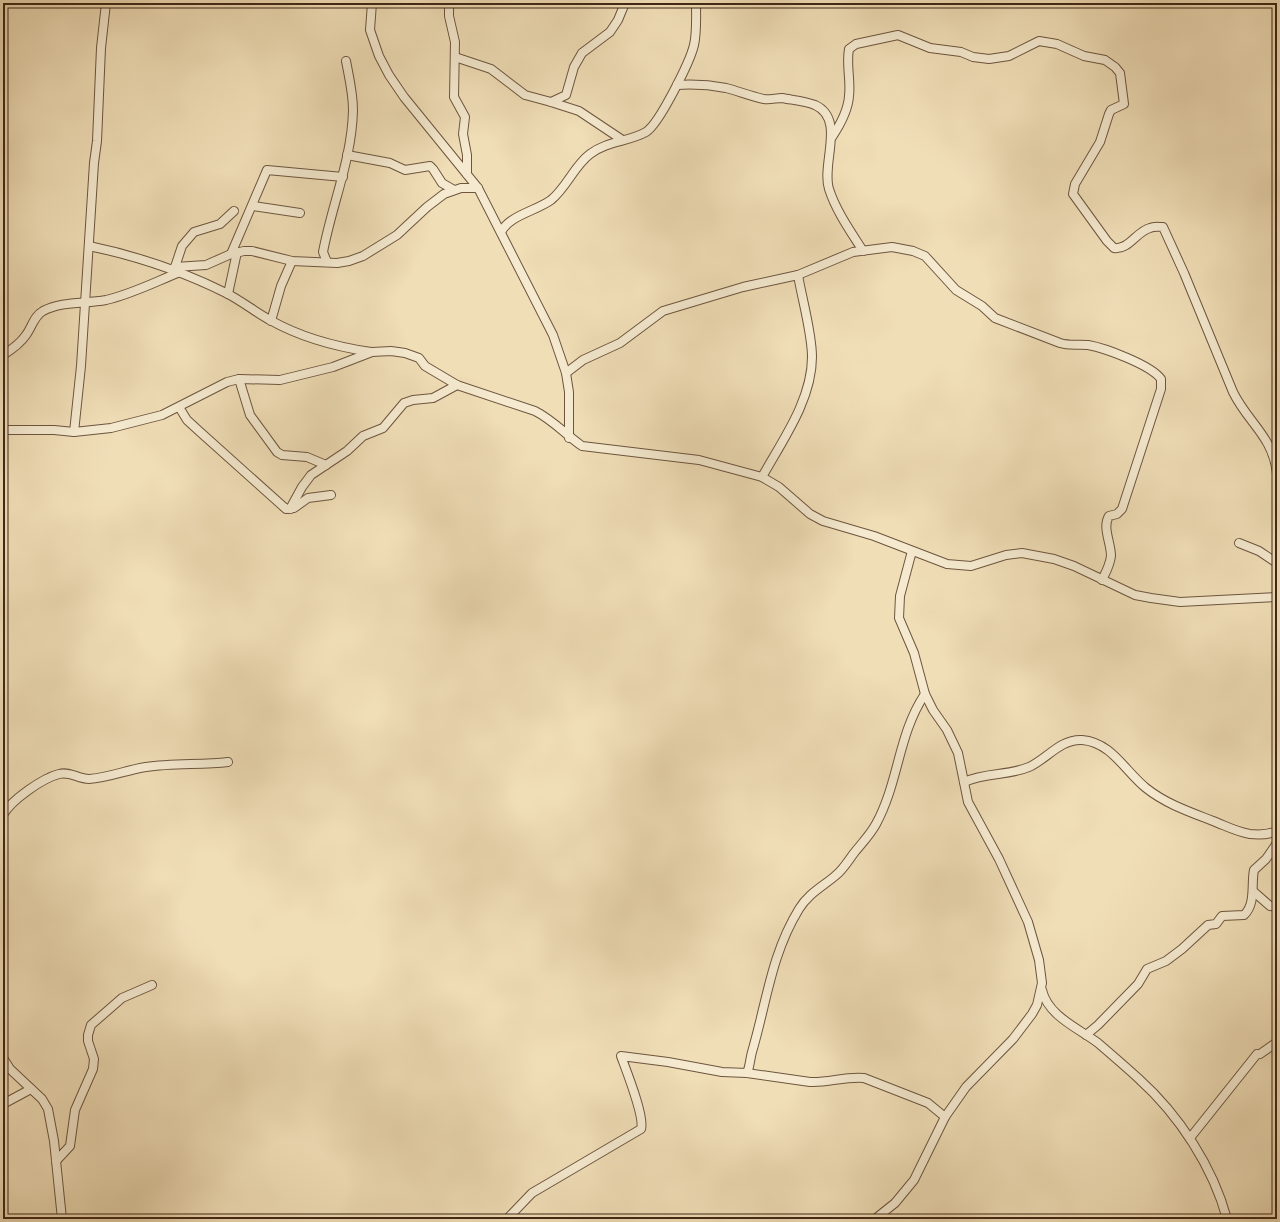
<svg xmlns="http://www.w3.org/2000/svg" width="1280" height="1222" font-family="'Sorts Mill Goudy',serif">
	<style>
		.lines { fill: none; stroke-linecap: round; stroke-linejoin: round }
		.minor-casing { stroke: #6d553e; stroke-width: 10 }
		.minor { stroke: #f5ead0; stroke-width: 8 }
	</style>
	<rect width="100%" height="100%" fill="#f0deb7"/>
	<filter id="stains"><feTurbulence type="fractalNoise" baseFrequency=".005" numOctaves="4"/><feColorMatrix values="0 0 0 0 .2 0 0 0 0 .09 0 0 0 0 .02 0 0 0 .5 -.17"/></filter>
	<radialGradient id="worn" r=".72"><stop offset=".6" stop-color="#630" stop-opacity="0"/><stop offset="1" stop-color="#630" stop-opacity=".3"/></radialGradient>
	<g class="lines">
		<g class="minor-casing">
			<g id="minor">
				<polyline points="372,3 370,30 379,56 389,75 404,97 478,188 553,335 566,373 569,392 569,438"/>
				<polyline points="449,3 449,16 455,42 454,97 465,117 463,134 467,155 467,174"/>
				<polyline points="455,57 491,69 525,95 551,102 579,111 621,139"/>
				<path d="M677 85C693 84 710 85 726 88 738 91 750 96 764 99 770 100 776 98 782 98 792 100 805 101 815 105 846 119 821 164 829 189 836 211 851 232 863 251"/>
				<polyline points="551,102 566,95 574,67 582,53 610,32 618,20 625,3"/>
				<path d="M832 137C840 125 848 111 849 96 851 80 846 65 849 49L856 44 898 35 930 48 961 52 973 57 989 59 1009 56 1039 41 1057 44 1084 56 1105 60 1115 67 1120 73 1124 104 1111 110 1109 114 1100 142 1075 184 1073 194 1107 241 1114 248C1129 250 1137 231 1150 228 1154 226 1159 227 1163 227L1184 273 1233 392C1248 423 1273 436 1277 474"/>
				<polyline points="347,155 390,163 405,170 430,166 433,169 442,183 454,190"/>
				<polyline points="253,206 300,213"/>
				<path d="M501 232C510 215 536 211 551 200 567 187 574 166 590 154 607 141 628 142 646 132 659 124 690 62 694 45 697 32 696 17 696 3"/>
				<path d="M89 246C137 256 182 271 226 293 242 301 255 312 270 320 300 337 337 347 371 352"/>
				<polyline points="231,254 267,170 343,177"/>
				<path d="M327 262 323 252C332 204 352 159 353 110 353 93 349 77 346 61"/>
				<polyline points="175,267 206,265 231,254 244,251 252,251 292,261 337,263 349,261 363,256 397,235 427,207 444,194 461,188 478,188"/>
				<polyline points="174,270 182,246 194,232 220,224 234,211"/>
				<polyline points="228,294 237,252"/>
				<polyline points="271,321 281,286 292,261"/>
				<path d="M3 355C11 350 20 344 26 335 32 327 34 316 43 311 62 301 85 304 106 300 132 294 155 282 180 272"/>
				<path d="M566 373 583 360 620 343 663 311 743 287 798 275 853 252 892 247 913 251 925 256 956 290 982 306 995 318 1060 343C1069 346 1078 344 1088 345 1105 348 1151 365 1161 379V389L1122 509 1117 514 1109 516C1102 527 1111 543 1111 556 1110 565 1106 572 1102 580"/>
				<polyline points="239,379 250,415 277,452 282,455 307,457 326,465"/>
				<polyline points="179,407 187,420 199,431 286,509 294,508 308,498 331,495"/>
				<path d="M3 430H54L74 432 111 428 162 415 227 382 239 379 280 380 333 367 372 352 391 351 405 353 419 358 425 366 457 385 535 411C553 420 566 435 582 446L699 460 762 477 779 487 810 514 823 521 874 536 947 564 971 566 1006 555 1022 553 1054 559 1074 566 1135 595 1151 598 1180 602 1277 597"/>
				<polyline points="74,432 81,366 94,163 97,141 101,48 106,3"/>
				<path d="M762 477C782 441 812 400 812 357 812 333 802 299 798 275"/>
				<polyline points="290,509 302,487 311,475 347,451 363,436 383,428 404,403 413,400 433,398 457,385"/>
				<polyline points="1239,543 1259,551 1277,563"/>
				<path d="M964 782C987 772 1008 776 1029 767 1047 759 1060 739 1082 740 1111 742 1125 771 1146 788 1166 804 1190 812 1213 821 1226 826 1237 832 1250 834 1260 835 1268 835 1277 831"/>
				<path d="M3 815C11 800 43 778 59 774 70 771 78 779 89 779 108 778 126 770 146 767 173 763 201 765 228 762"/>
				<polyline points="1254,892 1270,906 1277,907"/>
				<path d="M1042 990C1048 1016 1078 1028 1098 1043 1112 1055 1126 1067 1139 1079 1179 1115 1213 1167 1227 1219"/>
				<path d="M1086 1035 1098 1025 1138 984 1147 969 1166 961 1182 949 1208 925 1216 924 1222 916 1244 915C1256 904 1251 884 1254 870L1266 859 1277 843"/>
				<polyline points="1260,1054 1277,1042"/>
				<polyline points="3,1058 10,1069 42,1099 48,1109 54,1141 62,1219"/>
				<path d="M747 1073C750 1066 750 1059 752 1052 767 1001 771 955 799 909 808 894 822 887 835 876 843 870 848 861 854 853 862 843 870 835 876 824 899 782 898 734 925 694"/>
				<polyline points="3,1104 31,1089"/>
				<polyline points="1190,1138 1257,1054"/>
				<polyline points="56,1161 70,1146 75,1110 93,1069 94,1059 88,1041 88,1035 91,1025 122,998 152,985"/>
				<path d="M507 1219 532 1193 641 1129C645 1117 626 1070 621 1056L668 1062 722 1072 747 1073 810 1082C828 1083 846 1076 864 1078L928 1103 945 1117"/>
				<polyline points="875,1219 895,1203 914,1180 945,1117 966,1087 1013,1039 1032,1014 1037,1005 1042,983 1039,960 1028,922 999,859 968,802 958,753 947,730 933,710 925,694 914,653 899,618 900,596 912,551"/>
			</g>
		</g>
		<use href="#minor" class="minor"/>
	</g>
	<rect width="1280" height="1222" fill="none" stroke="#f0deb7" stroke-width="16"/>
	<rect x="4" y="4" width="1272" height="1214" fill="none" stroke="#412716" stroke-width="2"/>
	<rect x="8" y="8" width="1264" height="1206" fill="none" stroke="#412716"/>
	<rect width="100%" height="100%" filter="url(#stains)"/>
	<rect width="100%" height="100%" fill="url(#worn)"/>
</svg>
